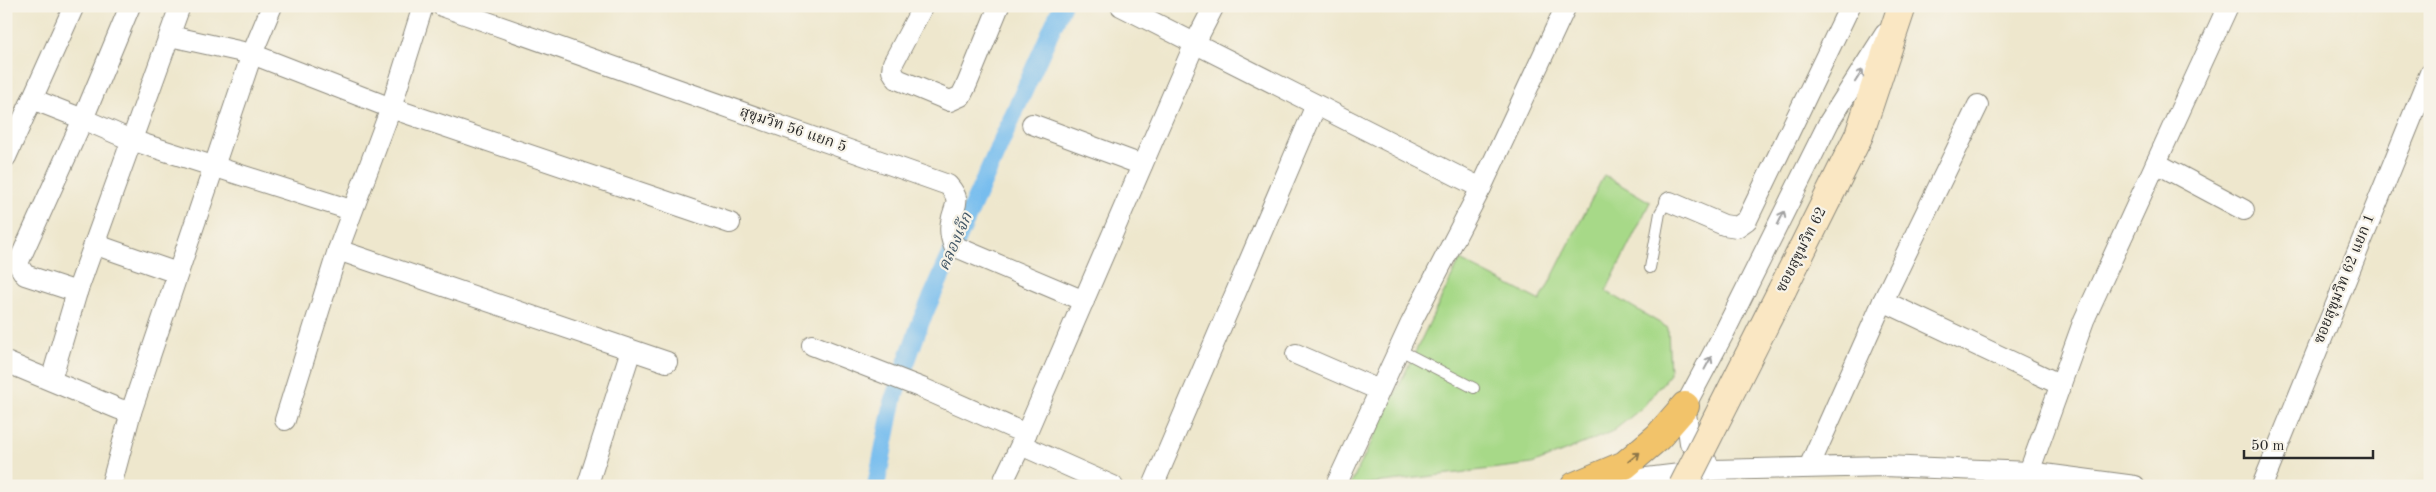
<svg xmlns="http://www.w3.org/2000/svg" width="2436" height="492" font-family="'Old Standard TT','Noto Serif Thai',serif">
	<style>
		.green { fill: #a7d988; stroke: #69825a }
		.lines { fill: none; stroke-linecap: round; stroke-linejoin: round }
		.canal { stroke: #77bdee; stroke-width: 18 }
		.lane-casing { stroke: #8c897c; stroke-width: 12 }
		.street-casing { stroke: #8c897c; stroke-width: 22 }
		.secondary-casing { stroke: #8c897c; stroke-width: 30 }
		.highway-casing { stroke: #8c897c; stroke-width: 30 }
		.lane { stroke: #fff; stroke-width: 10 }
		.street { stroke: #fff; stroke-width: 20 }
		.secondary { stroke: #fae7c3; stroke-width: 28 }
		.highway { stroke: #f2c36a; stroke-width: 28 }
		.secondary-bridge-casing { stroke: #8c897c; stroke-width: 30; stroke-linecap: butt }
		.secondary-bridge { stroke: #fae7c3; stroke-width: 28 }
		.oneway { stroke: #a0a0a0 }
		.oneway2 { stroke: #8e774a }
		.labels { text-anchor: middle; dominant-baseline: central; stroke-width: 4.5; stroke-linejoin: round; paint-order: stroke }
		.street-label { font-size: 15px; fill: #2b2b2b; stroke: #f7f3e8 }
		.water-label { font-size: 16px; font-style: italic; fill: #425766; stroke: #f7f3e8 }
	</style>
	<rect width="100%" height="100%" fill="#f7f3e8"/>
	<filter id="ink" filterUnits="userSpaceOnUse"><feTurbulence type="fractalNoise" baseFrequency=".02" numOctaves="2"/><feDisplacementMap in="SourceGraphic" scale="10" xChannelSelector="R" yChannelSelector="G"/><feConvolveMatrix kernelMatrix="1 2 1 2 8 2 1 2 1" color-interpolation-filters="sRGB"/></filter>
	<filter id="wash" filterUnits="userSpaceOnUse"><feTurbulence type="fractalNoise" baseFrequency=".0096" numOctaves="4" result="noise"/><feDisplacementMap in="SourceGraphic" scale="20" xChannelSelector="R" yChannelSelector="G"/><feGaussianBlur stdDeviation="1.12" result="paint"/><feColorMatrix in="noise" values="0 0 0 0 0 0 0 0 0 0 0 0 0 0 0 0 0 1.4 0 .05"/><feComposite in="paint" operator="in"/></filter>
	<g filter="url(#wash)">
		<rect width="100%" height="100%" fill="#eee7cd"/>
		<polygon class="green" points="1604,175 1650,202 1606,291 1668,328 1670,374 1643,407 1612,432 1532,464 1350,486 1460,260 1540,301"/>
		<g class="lines">
			<polyline class="canal" points="876,486 894,397 921,321 1062,6"/>
		</g>
	</g>
	<g filter="url(#ink)">
		<g class="lines">
			<g class="lane-casing">
				<g id="lane">
					<polyline points="1650,268 1660,213 1664,206 1670,202"/>
					<polyline points="1398,349 1474,388"/>
				</g>
			</g>
			<g class="street-casing">
				<g id="street">
					<path d="M442 6 948 185C963 202 954 204 951 222 949 231 951 239 954 246L1084 301"/>
					<polyline points="923,6 893,63 892,71 897,79 950,101 961,96 967,84 999,6"/>
					<polyline points="1121,6 1481,188"/>
					<polyline points="170,36 252,54 391,108 730,223"/>
					<polyline points="32,99 83,119 131,140 351,210"/>
					<polyline points="1032,124 1142,165"/>
					<polyline points="6,157 74,6"/>
					<polyline points="2156,163 2244,210"/>
					<polyline points="1670,202 1724,225 1737,227 1747,220 1850,6"/>
					<polyline points="94,244 177,273"/>
					<polyline points="338,250 667,362"/>
					<polyline points="77,292 25,275 19,266 19,261 83,119 130,6"/>
					<polyline points="1883,301 2061,385"/>
					<polyline points="812,345 922,388 1026,434"/>
					<polyline points="1296,354 1379,390"/>
					<polyline points="6,362 119,409 131,412 252,54 272,6"/>
					<polyline points="51,380 77,292 180,6"/>
					<polyline points="285,420 338,250 391,108 423,6"/>
					<polyline points="1021,445 1113,486"/>
					<polyline points="1707,462 1690,443 1685,406 1725,331 1829,122 1885,34"/>
					<polyline points="1809,467 1883,301 1978,105"/>
					<polyline points="2029,472 2084,320 2228,6"/>
					<polyline points="1337,483 1411,323 1481,188 1566,6"/>
					<polyline points="588,484 631,350"/>
					<polyline points="1597,484 1713,470 1885,466 2029,472 2135,486"/>
					<polyline points="111,486 131,412"/>
					<polyline points="1001,486 1026,434 1195,43 1214,6"/>
					<polyline points="1153,486 1316,105"/>
					<polyline points="2262,486 2430,73"/>
				</g>
			</g>
			<g class="secondary-casing">
				<polyline id="secondary" points="1782,290 1859,135 1902,6"/>
			</g>
			<g class="highway-casing">
				<polyline id="highway" points="1575,486 1625,465 1658,437 1685,406"/>
			</g>
			<use href="#lane" class="lane"/>
			<use href="#street" class="street"/>
			<use href="#secondary" class="secondary"/>
			<use href="#highway" class="highway"/>
			<g class="secondary-bridge-casing">
				<polyline id="secondary-bridge" points="1683,486 1782,290"/>
			</g>
			<use href="#secondary-bridge" class="secondary-bridge"/>
		</g>
		<defs><path id="oneway-shaft" d="M-6 0H5M1.5-3L5.5 0L1.5 3" fill="none" stroke-width="1.6" stroke-linecap="round" stroke-linejoin="round" transform="scale(1.25)"/></defs>
		<g class="oneway">
			<use href="#oneway-shaft" transform="translate(1859 76) rotate(-57)"/>
			<use href="#oneway-shaft" transform="translate(1781 218) rotate(-64)"/>
			<use href="#oneway-shaft" transform="translate(1708 363) rotate(-62)"/>
		</g>
		<use class="oneway2" href="#oneway-shaft" transform="translate(1634 457) rotate(-39)"/>
	</g>
	<g class="labels">
		<g class="street-label">
			<text transform="translate(793 130) rotate(19)">สุขุมวิท 56 แยก 5</text>
			<text transform="translate(1802 250) rotate(-63)">ซอยสุขุมวิท 62</text>
			<text transform="translate(2345 279) rotate(-68)">ซอยสุขุมวิท 62 แยก 1</text>
		</g>
		<g class="water-label">
			<text transform="translate(956 242) rotate(-66)">คลองเจ๊ก</text>
		</g>
	</g>
	<rect width="2436" height="492" fill="none" stroke="#f7f3e8" stroke-width="25"/>
	<path d="M2244 450v8h129v-8" fill="none" stroke="#2b2b2b" stroke-width="2.5"/>
	<text x="2251" y="450" font-size="15" fill="#2b2b2b" stroke="#f7f3e8" stroke-width="4" paint-order="stroke">50 m</text>
</svg>
